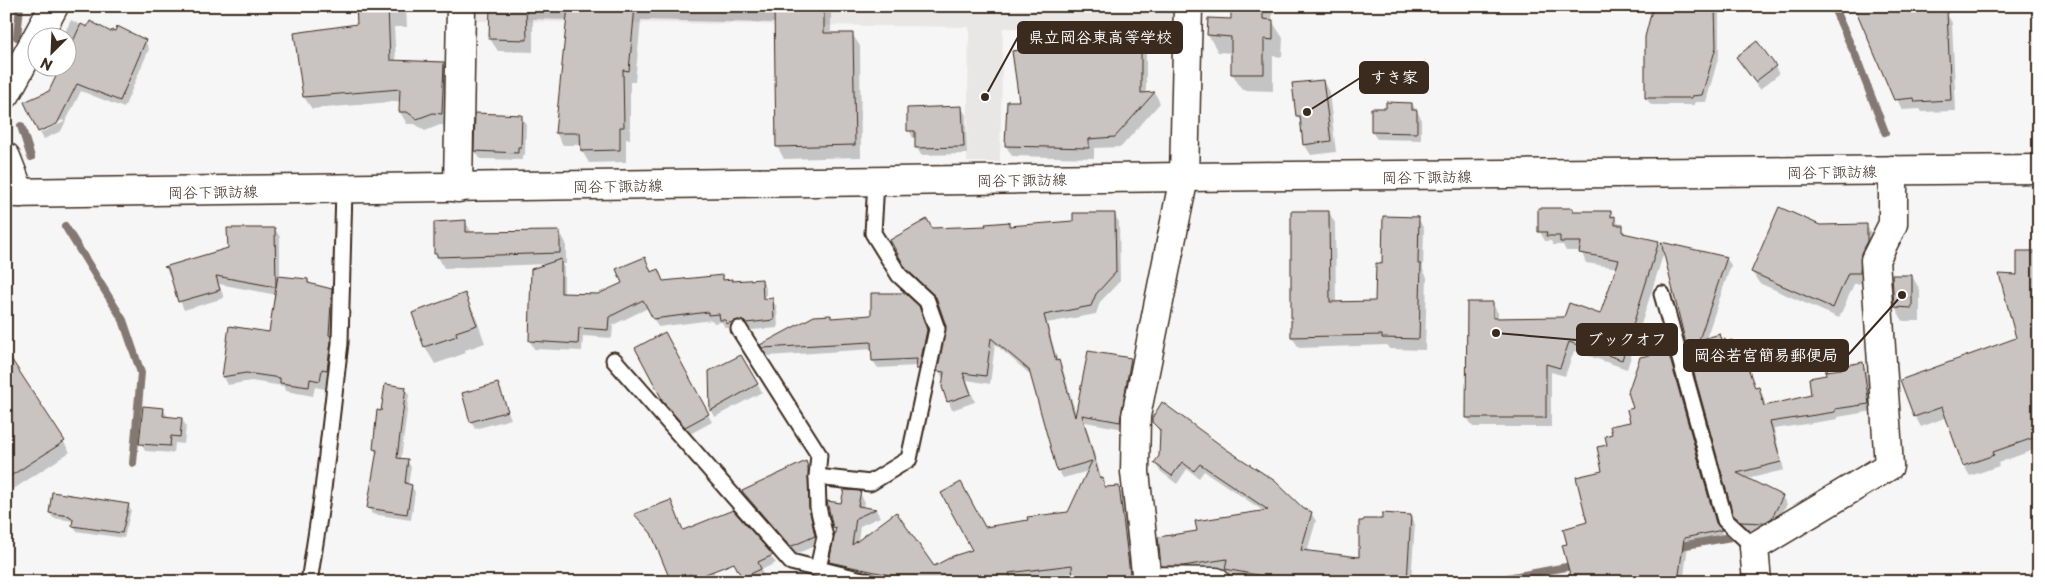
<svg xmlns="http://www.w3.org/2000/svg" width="2045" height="588" font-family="'Playpen Sans','Klee One',sans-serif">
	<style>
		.built { fill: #e9e7e6 }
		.shadow { fill: #0003 }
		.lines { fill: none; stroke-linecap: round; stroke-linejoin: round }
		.stream { stroke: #847972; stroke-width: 8 }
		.building { fill: #c9c3c1; stroke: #3b2a1e }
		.service-casing { stroke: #3b2a1e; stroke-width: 19 }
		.minor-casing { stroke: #3b2a1e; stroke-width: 31 }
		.secondary-casing { stroke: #3b2a1e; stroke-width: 31 }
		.service { stroke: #fff; stroke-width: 15 }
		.minor { stroke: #fff; stroke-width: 28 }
		.secondary { stroke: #fff; stroke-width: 28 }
		.labels { text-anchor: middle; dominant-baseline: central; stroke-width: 4; stroke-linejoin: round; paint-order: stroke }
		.street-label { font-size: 15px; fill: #3b2a1e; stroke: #fff }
		.leader { fill: none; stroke: #3b2a1e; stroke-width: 2 }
		.callout-dot { fill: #3b2a1e; stroke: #fff; stroke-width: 2 }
		.callout { fill: #3b2a1e; stroke: #3b2a1e; stroke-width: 2 }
		.callout-label { font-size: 16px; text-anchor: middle; font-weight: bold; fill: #fff }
	</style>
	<rect width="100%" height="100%" fill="#f7f6f6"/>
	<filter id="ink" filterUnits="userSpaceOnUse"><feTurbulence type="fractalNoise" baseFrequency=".02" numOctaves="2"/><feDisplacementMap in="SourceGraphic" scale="10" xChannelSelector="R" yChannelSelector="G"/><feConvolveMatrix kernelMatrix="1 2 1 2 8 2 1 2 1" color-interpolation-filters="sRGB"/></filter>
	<g filter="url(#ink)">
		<polygon class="built" points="472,6 1181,6 1181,32 1003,28 1000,162 967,162 969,27 472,21"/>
		<g class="shadow">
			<polygon points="357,6 406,6 407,27 394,27 396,61 444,64 451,76 449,126 440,125 425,131 415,124 407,124 400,112 401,101 312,109 304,97 358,25"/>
			<polygon points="491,6 831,6 831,34 852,34 860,46 861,157 784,159 777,146 775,23 641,20 635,82 630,82 630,139 626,139 626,162 589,163 582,151 582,145 563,145 556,133 568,20 533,19 533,52 498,51 490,39"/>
			<polygon points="1233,6 1273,6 1272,21 1283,38 1282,57 1273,56 1273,91 1242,90 1232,73 1232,53 1218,52 1208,35 1232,20"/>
			<polygon points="1654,6 1715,6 1719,12 1719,55 1706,102 1695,102 1695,105 1651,105 1646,98"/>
			<polygon points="1855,6 1893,6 1894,10 1905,9 1907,13 1946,12 1952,23 1956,111 1922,112 1920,109 1902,110"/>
			<polygon points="71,20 88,29 112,34 115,32 145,41 149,49 124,108 81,91 61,131 44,139 40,133 64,122 63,120 39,131 50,92 62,68 68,68 68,38 62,38"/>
			<polygon points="1036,36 1140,36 1146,46 1146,94 1155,93 1160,103 1121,147 1094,148 1094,158 1012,156 1006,146 1008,102 1021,103 1044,48"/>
			<polygon points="1742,65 1775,67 1779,74 1760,89"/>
			<polygon points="1323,81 1329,92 1336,152 1311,155 1304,144 1302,124 1297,115"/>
			<polygon points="1412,104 1421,118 1421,140 1377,139 1372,132 1388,109"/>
			<polygon points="961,107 966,115 967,154 921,155 917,148 916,138 913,138 909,130"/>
			<polygon points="521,116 526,124 525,155 522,155 522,160 480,159 475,151"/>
			<polygon points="1572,209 1574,212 1610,212 1627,235 1659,242 1664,252 1627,369 1574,351 1565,376 1551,372 1551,427 1473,427 1467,417 1492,303 1498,313 1498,319 1565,318 1601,315 1618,268 1586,263 1581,251 1566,251 1563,245 1553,245 1551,241 1545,241 1540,232 1539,210"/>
			<polygon points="1329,212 1335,223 1336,303 1377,302 1383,265 1418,218 1424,229 1423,270 1427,277 1425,350 1389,349 1387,345 1299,348 1292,337"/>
			<polygon points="1114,214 1119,222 1120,281 1100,302 1096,314 1047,323 1058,362 1063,370 1077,417 1130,359 1135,368 1124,429 1085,422 1102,480 1107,488 1118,487 1123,495 1134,582 1074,582 1073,573 1013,582 890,582 835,570 830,562 836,532 829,502 842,504 860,493 864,501 863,508 876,510 880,517 860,526 858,542 934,567 974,551 985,528 1068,513 1089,471 1063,478 1058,470 1032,376 995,344 990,384 967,380 975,402 952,410 943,387 944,380 939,371 947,326 939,303 912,277 892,240 932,230 987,227 1008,224 1010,227 1074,222"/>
			<polygon points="465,221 472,233 560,232 566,243 566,264 562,264 564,268 564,294 598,296 657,270 663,282 722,276 725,281 733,283 762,280 766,288 766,300 772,300 777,307 778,328 751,330 743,327 732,332 730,328 725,328 722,322 714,323 712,320 658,327 648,308 613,325 612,338 583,336 582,351 534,349 530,341 547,264 444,268 436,253"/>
			<polygon points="1866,225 1873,236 1866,283 1854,284 1839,318 1759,283 1752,272 1819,226"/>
			<polygon points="275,229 280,237 280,277 308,280 311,285 331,290 336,299 332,378 327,377 325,389 315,387 313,396 286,391 283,386 251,381 228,385 223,377 230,328 270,333 277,295 219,284 224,298 184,310 166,268 229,249"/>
			<polygon points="2039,252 2039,448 1998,463 1999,466 1970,476 1964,466 1947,417 1921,427 1915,416 2017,339 2019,276"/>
			<polygon points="1726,258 1731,265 1706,339 1720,335 1726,343 1731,341 1735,347 1739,346 1756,389 1759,388 1763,396 1766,407 1813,396 1827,376 1862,363 1866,371 1873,411 1838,417 1838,419 1774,429 1784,470 1747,479 1782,497 1787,504 1776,525 1768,530 1747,530 1739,523 1734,514 1688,347"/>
			<polygon points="1912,276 1920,290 1920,321 1903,321 1895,307"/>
			<polygon points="464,295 474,312 485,343 465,350 466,353 435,364 425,347 413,314"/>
			<polygon points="918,307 931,338 921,376 917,366 878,368 873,361 873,349 768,356 762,345 830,316 832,319 872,317"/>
			<polygon points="669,341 712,422 690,434 665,402"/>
			<polygon points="6,352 70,452 6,494"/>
			<polygon points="1668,353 1672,361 1719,528 1725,538 1688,546 1684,575 1726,582 1573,582 1569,545 1588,523 1613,435 1631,423 1635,409"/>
			<polygon points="741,356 762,392 715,417 711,410"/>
			<polygon points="497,384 511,419 475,429 471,421"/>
			<polygon points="405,388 409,395 401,459 407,460 411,467 408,485 411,486 415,492 411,520 372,514 369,507 377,455 374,449 382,412"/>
			<polygon points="163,409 168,417 182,419 186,426 184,444 175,443 174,453 145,451 141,443"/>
			<polygon points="1153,422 1303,510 1311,513 1316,521 1307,552 1360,559 1383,520 1410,516 1415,524 1411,581 1414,582 1255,582 1239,579 1239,582 1233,582 1229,576 1222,574 1167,573 1162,565 1198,532 1265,512 1204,471 1199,478 1187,469 1177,484 1160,471 1155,463 1160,457 1161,434"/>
			<polygon points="805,463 812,476 812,516 819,544 796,554 744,492"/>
			<polygon points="670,502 683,532 710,529 715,582 672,582 654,538 636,515"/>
			<polygon points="128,505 131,510 124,538 76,531 73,521 53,518 50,513"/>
			<polygon points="733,511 776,563 761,570 764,577 754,582 746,582 714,519"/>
			<polygon points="116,573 120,582 84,582 88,581 88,577"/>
		</g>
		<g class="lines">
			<g class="stream">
				<polyline points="1833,6 1856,57 1885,132"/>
				<polyline points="17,37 20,6"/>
				<polyline points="21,126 31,157"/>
				<polyline points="65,226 123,320 141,373 133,463"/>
				<polyline points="1675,547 1731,537"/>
				<polyline points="1486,582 1577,565"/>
			</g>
		</g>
		<g class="building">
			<polygon points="356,6 388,6 390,60 444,62 442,114 433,113 417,119 407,112 399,112 400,89 303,97 294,33 357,24"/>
			<polygon points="490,6 526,6 527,40 489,39"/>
			<polygon points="568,6 635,6 629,71 623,70 624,127 620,127 620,150 581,151 580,133 555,133"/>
			<polygon points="774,6 824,6 824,33 853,33 855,145 776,147"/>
			<polygon points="1231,6 1263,6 1263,19 1273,20 1273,40 1264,39 1264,74 1231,74 1231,37 1207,35 1208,18 1231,19"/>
			<polygon points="1653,6 1715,6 1716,47 1702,95 1692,96 1692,98 1645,98 1645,37"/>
			<polygon points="1854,6 1888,6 1889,9 1906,8 1906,12 1947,11 1951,100 1915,102 1914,98 1894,100"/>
			<polygon points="90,21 111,32 112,30 115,31 117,26 146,40 120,101 77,84 57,124 38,132 24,102 49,91 60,68 68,68 68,52 81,24 87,27"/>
			<polygon points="1056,34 1141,34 1141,93 1155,92 1115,137 1089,139 1089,148 1005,146 1007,101 1019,101 1012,51 1044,47 1034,35"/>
			<polygon points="1757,41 1776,66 1755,82 1736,57"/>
			<polygon points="1323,80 1331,141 1303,145 1300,116 1296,116 1292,83"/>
			<polygon points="1386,102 1412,103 1412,110 1417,110 1417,133 1371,132 1371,108 1386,108"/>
			<polygon points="962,106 964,147 915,148 915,131 907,131 907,108"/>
			<polygon points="475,113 522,115 521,147 518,147 518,153 474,151"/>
			<polygon points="1779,207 1820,225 1867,224 1867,241 1861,253 1860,273 1848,273 1833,308 1751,272"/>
			<polygon points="1538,208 1573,208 1573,211 1611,211 1611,217 1615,216 1615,225 1623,225 1623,233 1659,241 1622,360 1569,342 1560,368 1546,364 1546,418 1466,418 1467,302 1493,302 1493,318 1564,317 1569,303 1600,314 1619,260 1579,253 1581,242 1560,242 1560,236 1546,236 1547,232 1538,232"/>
			<polygon points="1291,211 1329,211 1330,302 1375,301 1376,263 1382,264 1383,216 1419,217 1418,264 1421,264 1419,339 1382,338 1382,335 1291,337"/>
			<polygon points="1073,213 1115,213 1116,272 1096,294 1091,306 1044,315 1056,361 1059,360 1075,417 1088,351 1131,358 1120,422 1082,415 1100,479 1103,478 1105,487 1119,486 1130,574 1125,575 1126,582 1073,582 1072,565 1009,573 1012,582 902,582 904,581 903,578 829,562 836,527 833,528 827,501 841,503 844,490 861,491 858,506 876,509 856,518 852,545 896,512 934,566 953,556 972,550 941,493 961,482 985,527 1028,520 1027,517 1068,512 1092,461 1057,471 1029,370 991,338 986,376 963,373 971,394 947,402 942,387 944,372 937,371 946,326 936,297 906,269 890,240 927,219 932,228 986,226 985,224 1009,222 1009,226 1073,221"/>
			<polygon points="466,220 466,232 560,231 560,253 437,257 437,254 434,254 434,222"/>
			<polygon points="227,228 275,228 276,287 278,276 308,279 308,283 332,289 329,335 331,336 331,342 327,370 322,369 320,381 310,379 309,387 280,383 280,378 246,373 222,377 229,326 269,332 276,287 216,276 220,290 178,302 168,268 164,267 228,248"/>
			<polygon points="1661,242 1727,257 1699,340 1720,334 1722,340 1725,339 1726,342 1732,340 1734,346 1740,344 1755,388 1759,387 1764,406 1811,395 1809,378 1826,375 1825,371 1842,369 1842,366 1863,362 1869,404 1835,409 1835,412 1770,422 1781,462 1737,473 1783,496 1772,518 1764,523 1741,522 1733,515 1687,348"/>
			<polygon points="2017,251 2039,251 2039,436 1993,452 1994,455 1963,466 1942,407 1914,417 1900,380 2016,338 1999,274 2017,275"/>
			<polygon points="645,257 651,272 658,269 663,281 723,275 723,280 732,279 732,281 762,279 763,299 773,298 774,320 746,323 738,320 726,324 726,320 720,320 719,314 708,315 708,312 653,319 643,300 609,317 608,330 579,328 578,344 529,341 531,269 561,259 561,293 598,294 622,283 616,269"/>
			<polygon points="1892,275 1912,275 1912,308 1894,307"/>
			<polygon points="465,293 477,325 456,332 457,336 424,347 412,313"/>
			<polygon points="871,293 905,293 919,306 927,330 919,369 916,369 917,359 872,361 871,342 762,348 760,345 814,316 831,315 831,318 871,315"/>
			<polygon points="665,332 709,414 685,427 664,403 635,348"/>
			<polygon points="6,351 65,441 6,479"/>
			<polygon points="1668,351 1716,523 1722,530 1684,538 1678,582 1572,582 1562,545 1567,544 1563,529 1587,522 1576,477 1602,471 1597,447 1607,445 1605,436 1612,434 1610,426 1630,422 1627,410 1633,408 1628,392 1640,357"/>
			<polygon points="741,355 758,384 710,411 709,371"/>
			<polygon points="498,383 508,411 470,422 462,393"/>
			<polygon points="385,384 406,387 397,458 408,459 405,483 412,485 407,514 367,508 377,450 373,449 377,410 381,411"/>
			<polygon points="1162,402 1226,449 1275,481 1304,509 1312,512 1301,550 1359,557 1359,521 1363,521 1364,519 1382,519 1382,513 1411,515 1407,582 1294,582 1225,569 1227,559 1183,566 1161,566 1158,537 1197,531 1195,521 1268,510 1200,464 1194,471 1182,462 1172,476 1154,463 1159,456 1160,430 1152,422 1152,418"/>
			<polygon points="143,406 164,408 163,416 182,418 180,437 171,436 170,446 139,444"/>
			<polygon points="806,461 808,467 809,507 815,536 790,547 742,491"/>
			<polygon points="52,492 129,504 122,533 72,526 73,519 70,518 70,516 49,513"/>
			<polygon points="671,500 683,530 733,510 773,555 758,562 761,569 742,578 734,563 693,579 691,574 671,582 651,533 634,514"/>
		</g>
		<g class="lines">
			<g class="service-casing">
				<g id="service">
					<polyline points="1662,294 1725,520 1754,547"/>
					<polyline points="739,329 819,455 817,477"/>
					<polyline points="614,360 791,562 870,582"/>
					<polyline points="818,568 825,537 818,507 817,477 870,483 909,459 937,329 927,301 899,275 873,233 876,182"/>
					<polyline points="309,582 322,498 340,343 344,189"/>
				</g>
			</g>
			<g class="minor-casing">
				<g id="minor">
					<polyline points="6,94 54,6"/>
					<polyline points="6,157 20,193"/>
					<polyline points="458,188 461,6"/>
					<polyline points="1147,581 1216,582"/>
					<polyline points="1147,582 1135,472 1136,416 1184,177 1188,6"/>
					<polyline points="1757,582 1754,547 1889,466 1875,260 1893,224 1893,170"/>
				</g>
			</g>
			<g class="secondary-casing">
				<polyline id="secondary" points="6,193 1184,177 2039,169"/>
			</g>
			<use href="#service" class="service"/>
			<use href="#minor" class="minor"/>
			<use href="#secondary" class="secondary"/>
		</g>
	</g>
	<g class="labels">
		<g class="street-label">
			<text transform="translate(1832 171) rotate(-1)">岡谷下諏訪線</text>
			<text transform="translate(1427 176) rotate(-1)">岡谷下諏訪線</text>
			<text transform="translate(1022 179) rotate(-1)">岡谷下諏訪線</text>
			<text transform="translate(618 185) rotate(-1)">岡谷下諏訪線</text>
			<text transform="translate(213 191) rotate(-1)">岡谷下諏訪線</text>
		</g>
	</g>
	<path class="leader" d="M985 97L1018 37M1307 112L1360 78M1496 333L1577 340M1902 295L1848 355"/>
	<g class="callout-dot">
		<circle cx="985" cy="97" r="5"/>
		<circle cx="1307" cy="112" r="5"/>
		<circle cx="1496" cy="333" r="5"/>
		<circle cx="1902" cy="295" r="5"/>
	</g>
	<g class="callout">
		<rect x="1018" y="22" width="164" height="31" rx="5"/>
		<rect x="1360" y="62" width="68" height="31" rx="5"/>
		<rect x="1577" y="324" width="100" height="31" rx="5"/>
		<rect x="1684" y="340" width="164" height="31" rx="5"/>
	</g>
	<g class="callout-label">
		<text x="1100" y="43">県立岡谷東高等学校</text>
		<text x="1394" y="83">すき家</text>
		<text x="1627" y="345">ブックオフ</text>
		<text x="1766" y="361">岡谷若宮簡易郵便局</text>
	</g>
	<rect width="2045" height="588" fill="none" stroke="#fff" stroke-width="25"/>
	<rect x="12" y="12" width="2020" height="563" fill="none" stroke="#3b2a1e" stroke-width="2" filter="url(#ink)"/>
	<g transform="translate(52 52) rotate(204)"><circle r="24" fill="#ffffff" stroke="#b1aaa5"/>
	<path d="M0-4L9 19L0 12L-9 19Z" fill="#3b2a1e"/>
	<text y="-8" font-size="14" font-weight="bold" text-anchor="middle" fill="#3b2a1e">N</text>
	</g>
</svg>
